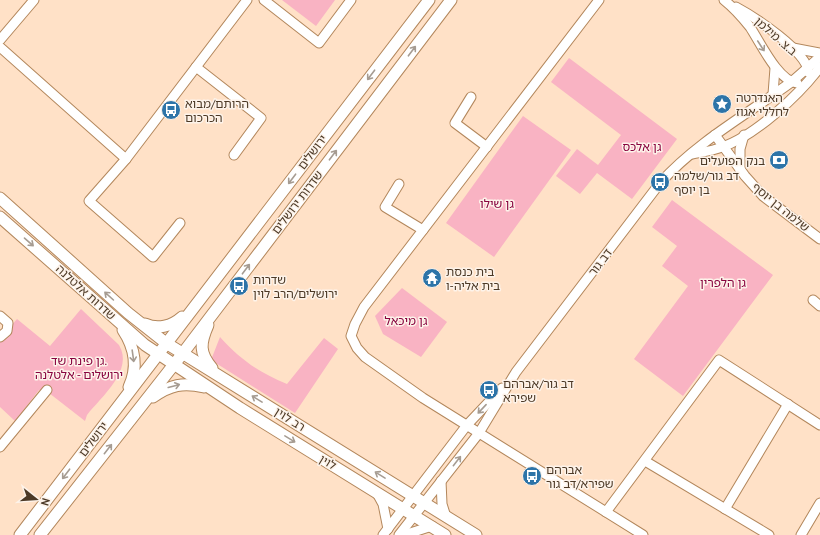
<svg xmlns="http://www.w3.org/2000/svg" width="820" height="535" font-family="'PT Sans','Noto Sans Hebrew',sans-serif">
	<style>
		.green { fill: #f9b3c3 }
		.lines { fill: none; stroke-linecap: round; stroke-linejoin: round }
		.minor-casing { stroke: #b3875c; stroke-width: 11 }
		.major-casing { stroke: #b3875c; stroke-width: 13 }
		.minor { stroke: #fff; stroke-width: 9 }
		.major { stroke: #fff; stroke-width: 11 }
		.oneway { stroke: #a69c92 }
		.labels { text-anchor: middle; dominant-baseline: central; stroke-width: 3; stroke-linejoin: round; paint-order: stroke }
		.street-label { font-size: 12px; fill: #4c3926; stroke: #fdf3ea }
		.poi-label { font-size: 12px; fill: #4c3926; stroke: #fdf3ea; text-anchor: start }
		.park-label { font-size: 12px; fill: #87023e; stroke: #fdf3ea }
	</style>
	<rect width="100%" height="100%" fill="#ffe1c7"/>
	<g class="green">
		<polygon points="282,0 335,0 316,26"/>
		<polygon points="569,58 677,139 632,199 597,173 580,194 556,176 577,149 598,165 621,135 551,82"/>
		<polygon points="523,116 571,150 494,257 446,223"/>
		<polygon points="672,200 773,275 683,396 634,359 688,286 662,266 677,246 652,227"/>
		<polygon points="402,288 447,322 421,357 383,334 375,316"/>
		<path d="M81 309 119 345C134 370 102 396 87 415L85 421 49 393 39 390 15 421 0 407V339L17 319 50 346Z"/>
		<path d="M220 337C241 360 258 372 287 384L324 338 338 349 295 413 211 360Z"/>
	</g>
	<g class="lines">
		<g class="minor-casing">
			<g id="minor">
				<polyline points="264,0 319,43 351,0"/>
				<polyline points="599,0 364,307 355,324 351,336 357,348 365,357 423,398 643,535"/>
				<path d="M724 0C734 8 742 17 750 27 760 42 778 81 797 83"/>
				<path d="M736 7C753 16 808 52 808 72"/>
				<polyline points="0,40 34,0"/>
				<polyline points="0,47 126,159"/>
				<polyline points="793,48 820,53"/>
				<polyline points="196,67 261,118 234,155"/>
				<polyline points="773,94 775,68"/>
				<polyline points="471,97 455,123 487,147"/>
				<polyline points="715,135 745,176 763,196 820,239"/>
				<path d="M692 154C702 152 713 151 722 147 755 136 800 94 820 67"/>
				<polyline points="740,170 740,149 744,135"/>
				<polyline points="399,184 385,207 423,230"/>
				<polyline points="180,223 153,257 89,201 126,159 247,0"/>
				<polyline points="813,300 820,306"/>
				<polyline points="0,316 8,323 7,331 0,337"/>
				<polyline points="0,447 47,390"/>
				<polyline points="645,461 769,535"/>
				<polyline points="441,481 442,504 446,517"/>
				<polyline points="377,493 383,504 388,529"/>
				<polyline points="725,509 788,404"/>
				<polyline points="606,512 719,360 820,425"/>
				<polyline points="383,535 467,425 502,388"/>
				<path d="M399 535 479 433 516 372 660 183C697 142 746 115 790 83 800 75 810 65 820 57"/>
				<polyline points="404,535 432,526"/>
				<polyline points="801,535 820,503"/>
			</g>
		</g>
		<g class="major-casing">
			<g id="major">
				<polyline points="0,198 128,313 166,343 476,535"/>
				<polyline points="0,217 145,345 240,408 445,535"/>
				<path d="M145 324C158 330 172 326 182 317"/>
				<path d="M208 325C200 343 199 353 212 368"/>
				<path d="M123 330C135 348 138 368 129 387"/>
				<path d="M153 397C170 385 183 382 204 387"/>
				<polyline points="20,535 429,0"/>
				<polyline points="40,535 183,353 451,0"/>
			</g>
		</g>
		<use href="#minor" class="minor"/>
		<use href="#major" class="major"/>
	</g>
	<defs><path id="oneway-shaft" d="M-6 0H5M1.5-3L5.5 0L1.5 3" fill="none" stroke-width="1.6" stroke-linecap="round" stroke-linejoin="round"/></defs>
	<g class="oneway">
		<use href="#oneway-shaft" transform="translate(761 46) rotate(57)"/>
		<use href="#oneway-shaft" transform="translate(412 51) rotate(-53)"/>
		<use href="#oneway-shaft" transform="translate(371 75) rotate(127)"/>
		<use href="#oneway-shaft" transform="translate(333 155) rotate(-53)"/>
		<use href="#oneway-shaft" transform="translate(292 179) rotate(127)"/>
		<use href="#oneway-shaft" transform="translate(29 242) rotate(41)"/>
		<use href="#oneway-shaft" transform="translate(246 269) rotate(-53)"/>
		<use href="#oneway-shaft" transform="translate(109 296) rotate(-138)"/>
		<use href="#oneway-shaft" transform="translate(133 356) rotate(82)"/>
		<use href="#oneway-shaft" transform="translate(174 386) rotate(-15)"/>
		<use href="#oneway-shaft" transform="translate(257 399) rotate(-148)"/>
		<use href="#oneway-shaft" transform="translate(482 409) rotate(133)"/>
		<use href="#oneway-shaft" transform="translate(290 439) rotate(31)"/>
		<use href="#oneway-shaft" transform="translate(108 449) rotate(-52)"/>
		<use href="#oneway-shaft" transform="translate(457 461) rotate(-52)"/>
		<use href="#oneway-shaft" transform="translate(66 474) rotate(127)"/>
		<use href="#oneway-shaft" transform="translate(380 475) rotate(-148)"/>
	</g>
	<defs>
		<g id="sight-disc" transform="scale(1)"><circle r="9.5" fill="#2d74a8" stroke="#fdf3ea"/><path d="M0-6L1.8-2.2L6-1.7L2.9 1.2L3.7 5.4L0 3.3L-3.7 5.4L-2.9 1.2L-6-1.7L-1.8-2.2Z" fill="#fff"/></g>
		<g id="bus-disc" transform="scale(1)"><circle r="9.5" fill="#2d74a8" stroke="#fdf3ea"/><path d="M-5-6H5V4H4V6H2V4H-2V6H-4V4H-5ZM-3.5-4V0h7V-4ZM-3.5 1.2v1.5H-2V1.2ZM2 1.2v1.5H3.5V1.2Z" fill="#fff"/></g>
		<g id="bank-disc" transform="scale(1)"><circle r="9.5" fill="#2d74a8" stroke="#fdf3ea"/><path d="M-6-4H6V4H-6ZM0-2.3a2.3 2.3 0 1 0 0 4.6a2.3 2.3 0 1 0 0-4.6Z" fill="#fff"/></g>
		<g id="temple-disc" transform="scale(1)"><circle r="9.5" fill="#2d74a8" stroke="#fdf3ea"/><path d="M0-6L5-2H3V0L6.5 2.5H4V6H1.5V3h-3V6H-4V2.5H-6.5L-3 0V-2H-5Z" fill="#fff"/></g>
	</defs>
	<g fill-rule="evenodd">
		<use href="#sight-disc" x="722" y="104"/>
		<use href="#bus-disc" x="171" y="110"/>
		<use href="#bank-disc" x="779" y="160"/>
		<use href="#bus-disc" x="660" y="182"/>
		<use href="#temple-disc" x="432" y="278"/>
		<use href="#bus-disc" x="239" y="286"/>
		<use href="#bus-disc" x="489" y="390"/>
		<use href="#bus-disc" x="532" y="476"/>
	</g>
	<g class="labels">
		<g class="street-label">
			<text transform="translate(776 36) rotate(41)">ב.צ. מילמן</text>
			<text transform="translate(312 152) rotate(-53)">ירושלים</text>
			<text transform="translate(297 202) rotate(-53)">שדרות ירושלים</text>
			<text transform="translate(781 207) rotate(39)">שלמה בן יוסף</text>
			<text transform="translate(600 262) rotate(-53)">דב גור</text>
			<text transform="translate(86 292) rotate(42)">שדרות אלטלנה</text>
			<text transform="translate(290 419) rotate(32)">רב לוין</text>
			<text transform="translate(93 439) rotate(-53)">ירושלים</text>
			<text transform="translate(328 462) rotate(31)">לוין</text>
		</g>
		<g class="poi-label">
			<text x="736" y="97">האנדרטה<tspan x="736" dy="14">לחללי אגוז</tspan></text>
			<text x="185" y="103">הרותם/מבוא<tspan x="185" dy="14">הכרכום</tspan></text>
			<text x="765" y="160" text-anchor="end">בנק הפועלים</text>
			<text x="674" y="175">דב גור/שלמה<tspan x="674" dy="14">בן יוסף</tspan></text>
			<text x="446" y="271">בית כנסת<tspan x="446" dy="14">בית אליה-ו</tspan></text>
			<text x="253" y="279">שדרות<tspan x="253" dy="14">ירושלים/הרב לוין</tspan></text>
			<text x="503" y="383">דב גור/אברהם<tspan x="503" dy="14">שפירא</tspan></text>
			<text x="546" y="469">אברהם<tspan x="546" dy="14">שפירא/דב גור</tspan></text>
		</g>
		<g class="park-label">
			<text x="642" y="146">גן אלכס</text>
			<text x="497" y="203">גן שילו</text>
			<text x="723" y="282">גן הלפרין</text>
			<text x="406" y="320">גן מיכאל</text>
			<text x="79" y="360">גן פינת שד.<tspan x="79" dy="14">ירושלים - אלטלנה</tspan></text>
		</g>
	</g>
	<g transform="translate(36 499) rotate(107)" stroke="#fdf3ea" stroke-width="3" paint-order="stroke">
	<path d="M0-3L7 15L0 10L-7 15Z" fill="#4c3926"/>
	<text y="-6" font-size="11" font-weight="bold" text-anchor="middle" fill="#4c3926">N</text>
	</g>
</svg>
